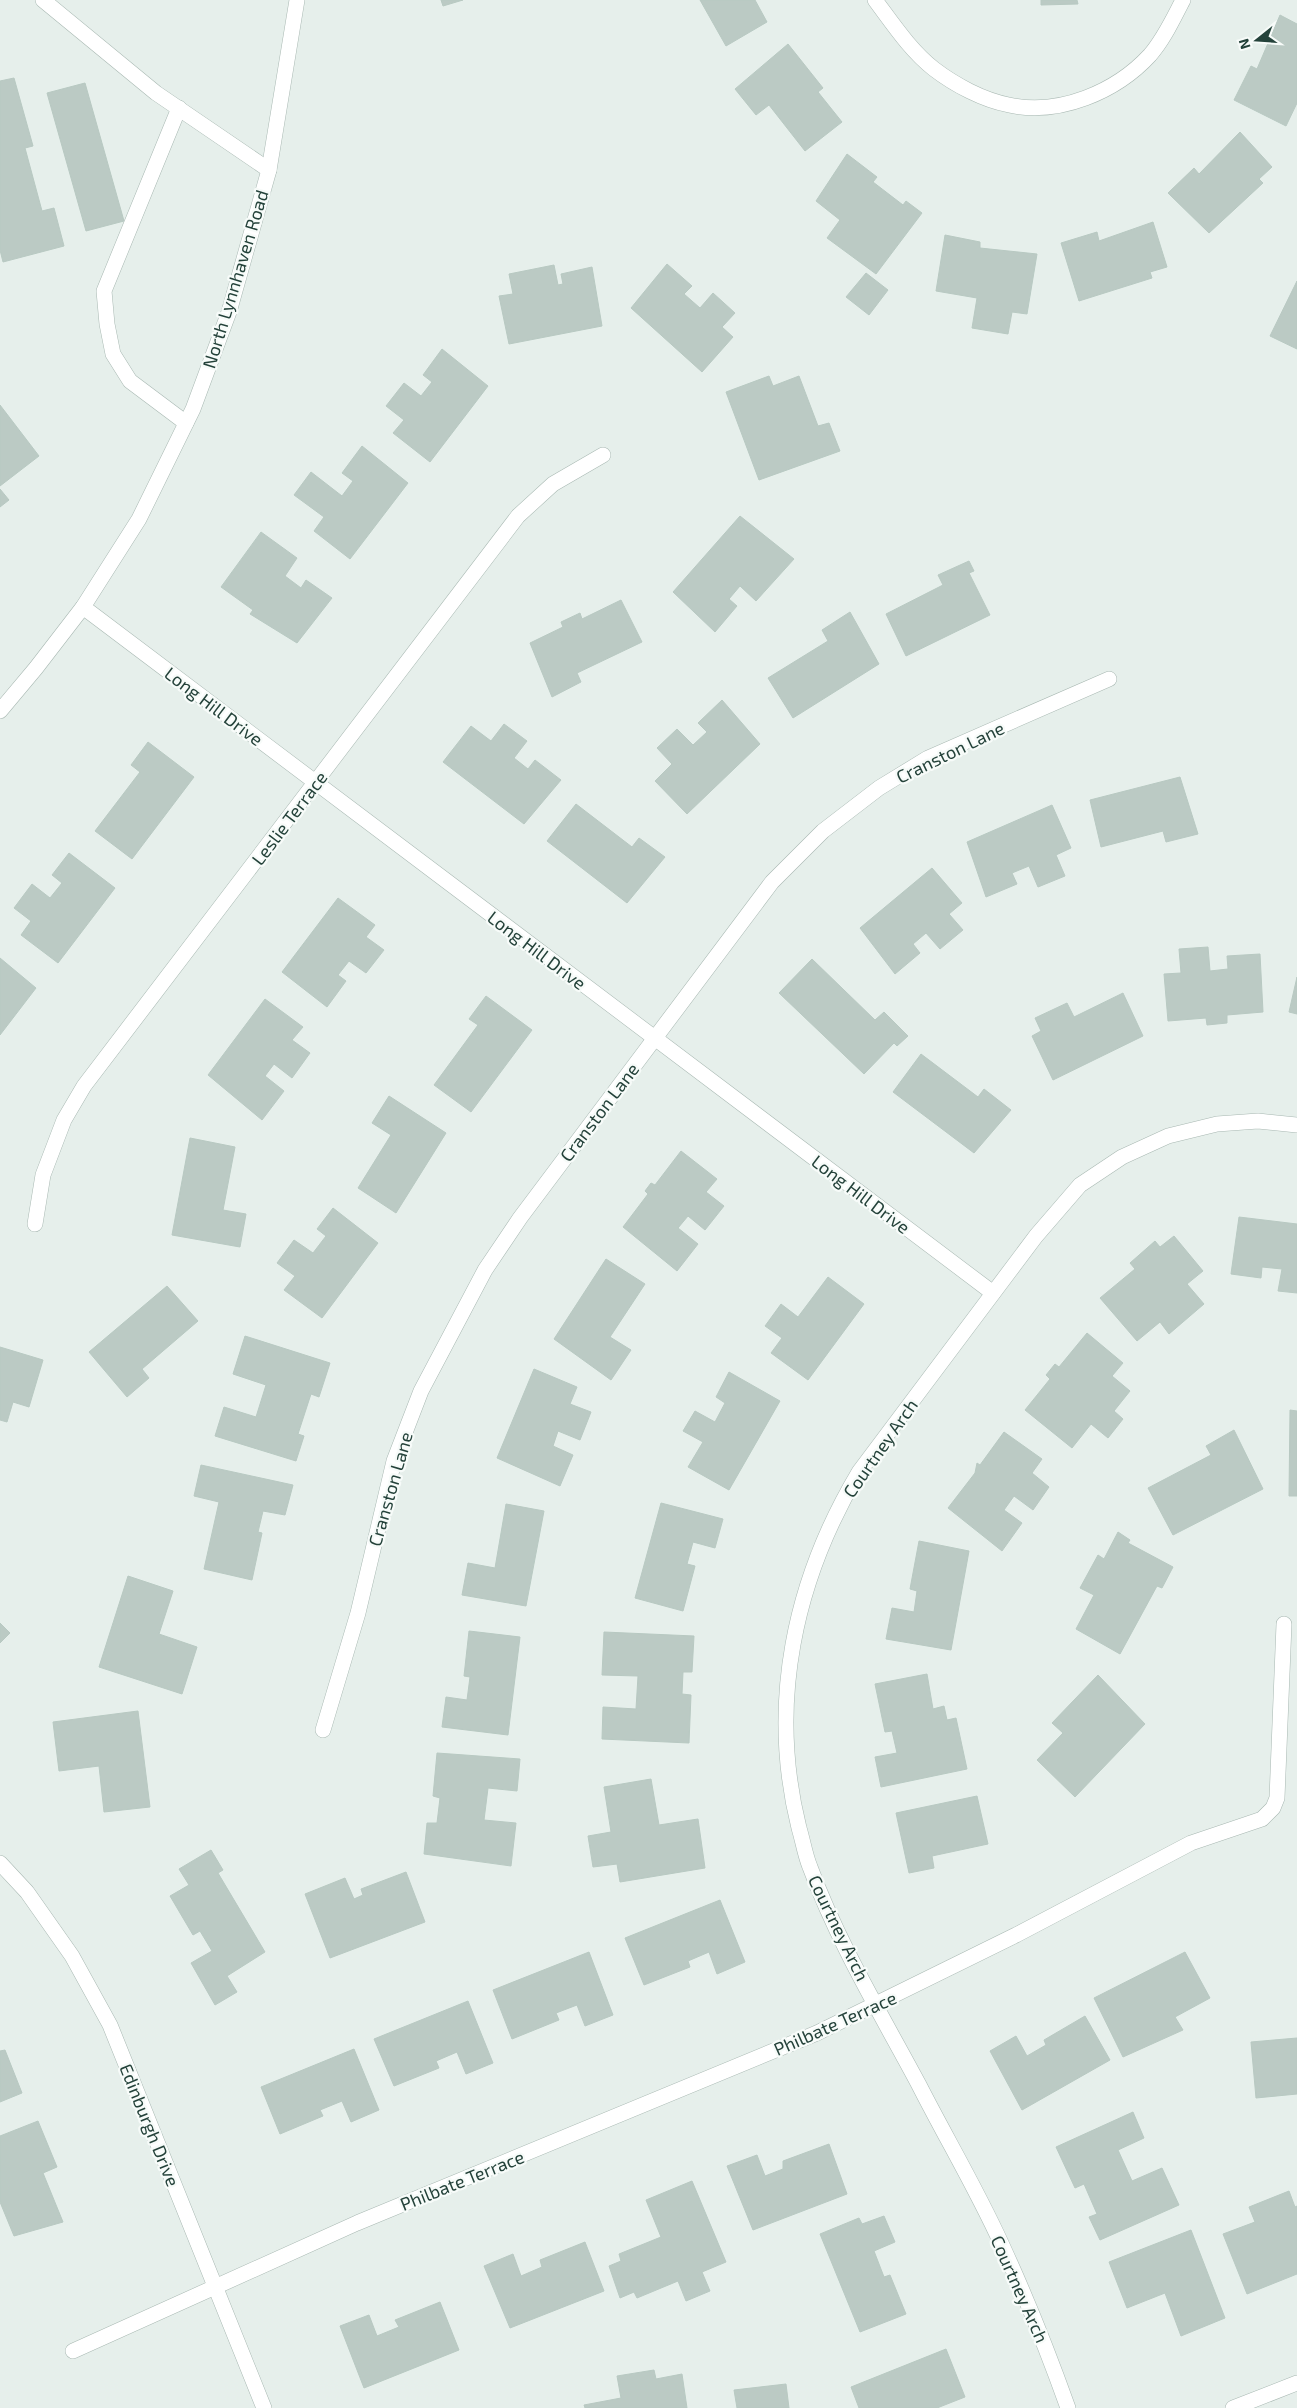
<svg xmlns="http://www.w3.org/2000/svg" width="1297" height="2408" font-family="'Exo 2',sans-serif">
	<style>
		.building { fill: #bbcac4; stroke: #b8c9c2 }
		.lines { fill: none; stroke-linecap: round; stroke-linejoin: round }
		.minor-casing { stroke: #a8b8b2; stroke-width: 16 }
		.minor { stroke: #fff; stroke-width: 15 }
		.labels { text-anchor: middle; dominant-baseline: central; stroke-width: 4.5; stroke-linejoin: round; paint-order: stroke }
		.street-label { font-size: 18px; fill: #24423a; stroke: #f7fbf9 }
	</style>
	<rect width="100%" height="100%" fill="#e6efeb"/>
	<g class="building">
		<polygon points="441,0 463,0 443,6"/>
		<polygon points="700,0 755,0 767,22 726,46"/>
		<polygon points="1041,0 1077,0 1078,4 1041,5"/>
		<polygon points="1280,15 1297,24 1297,103 1286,126 1234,100 1251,66 1257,69"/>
		<polygon points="788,44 823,88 818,92 842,122 805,151 769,105 756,115 735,89"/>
		<polygon points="14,78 33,146 25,148 42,211 54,208 64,246 3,262 0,250 0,81"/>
		<polygon points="85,83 124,221 86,231 47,93"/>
		<polygon points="1240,132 1272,167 1259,179 1263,183 1209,233 1168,193 1194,168 1199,174"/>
		<polygon points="847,154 877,177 873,182 903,205 906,201 922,213 876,274 827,238 840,220 816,201"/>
		<polygon points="1153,222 1167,267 1150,272 1152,278 1079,301 1061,243 1097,232 1099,241"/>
		<polygon points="945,235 980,242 980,248 1037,254 1027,314 1012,312 1008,334 972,328 977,298 936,291"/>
		<polygon points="667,264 692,286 684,294 700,308 713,293 735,313 722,327 733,337 702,372 631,308"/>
		<polygon points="554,265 558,285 563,284 561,274 592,267 602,326 509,344 499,296 513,294 509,274"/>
		<polygon points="866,273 888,290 869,315 846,297"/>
		<polygon points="1297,281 1297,349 1270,336"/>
		<polygon points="442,349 488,386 430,462 393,433 404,420 386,406 404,383 421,396 432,382 423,375"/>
		<polygon points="769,376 773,386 799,376 818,426 829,423 840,451 759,480 726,392"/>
		<polygon points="0,405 39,456 0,486"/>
		<polygon points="362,446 408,483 350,559 314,531 324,517 294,495 311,472 342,496 353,481 342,473"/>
		<polygon points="0,489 9,500 0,507"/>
		<polygon points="740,516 794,559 756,601 740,586 729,599 737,606 715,632 673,592"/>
		<polygon points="261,532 297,558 285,576 301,588 306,580 332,598 297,643 250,614 253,610 221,587"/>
		<polygon points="969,561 974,571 969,573 990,615 906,656 886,614 943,585 938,575"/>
		<polygon points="621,600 642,642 577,673 581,682 552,697 530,643 563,627 561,622 580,613 582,619"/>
		<polygon points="850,612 879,664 793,718 768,678 828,641 822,630"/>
		<polygon points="722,700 760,744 687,814 655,781 672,764 657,748 677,729 693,745 707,732 698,723"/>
		<polygon points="504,724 527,741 514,758 528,769 535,760 561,780 524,824 443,762 471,726 491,741"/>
		<polygon points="148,742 194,777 132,859 95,831 140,772 131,765"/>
		<polygon points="1180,777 1198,834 1166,842 1163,831 1101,847 1090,800"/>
		<polygon points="576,804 632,847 639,838 665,857 627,903 547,841"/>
		<polygon points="1052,805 1071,848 1056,855 1065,876 1038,887 1029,866 1012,873 1017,884 986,897 967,842"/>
		<polygon points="69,853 115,888 58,963 21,935 31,921 14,908 32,884 50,898 62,883 52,875"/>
		<polygon points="932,868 962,903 949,914 963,930 940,949 926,933 913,944 920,953 895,974 860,928"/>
		<polygon points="338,898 375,925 366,937 384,950 366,973 349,961 338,975 346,981 327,1007 282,972"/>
		<polygon points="1208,947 1210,971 1228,969 1227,956 1260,954 1263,1012 1227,1015 1227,1023 1207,1025 1206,1018 1168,1021 1164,974 1181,973 1179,949"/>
		<polygon points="0,958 36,988 0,1035"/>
		<polygon points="812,959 875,1020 884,1012 908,1036 897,1046 894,1043 864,1074 779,993"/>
		<polygon points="1297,977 1297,1014 1289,1012"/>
		<polygon points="1123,993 1143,1036 1053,1080 1032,1036 1041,1031 1035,1018 1067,1003 1074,1017"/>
		<polygon points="486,996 532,1030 471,1112 434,1085 478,1025 469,1019"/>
		<polygon points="265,999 303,1027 292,1040 310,1053 292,1078 274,1064 265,1076 284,1091 262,1120 208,1075"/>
		<polygon points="921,1054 978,1097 984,1089 1011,1110 974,1153 893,1092"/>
		<polygon points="389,1096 446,1133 396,1213 358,1188 391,1135 372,1123"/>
		<polygon points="190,1138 235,1147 223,1210 246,1214 240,1247 172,1235"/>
		<polygon points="681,1151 717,1179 706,1192 724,1206 705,1230 688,1216 678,1228 698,1244 677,1271 623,1227 648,1194 645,1191 651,1183 655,1185"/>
		<polygon points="333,1208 378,1243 322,1318 284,1290 295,1276 277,1263 294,1240 313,1253 326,1236 317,1229"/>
		<polygon points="1239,1217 1297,1224 1297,1293 1278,1291 1282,1269 1262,1267 1261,1278 1231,1274"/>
		<polygon points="1174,1236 1203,1271 1187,1284 1204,1304 1169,1334 1160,1322 1137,1341 1100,1298 1135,1269 1130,1263 1155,1241 1160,1247"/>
		<polygon points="606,1259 645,1284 610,1337 631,1350 611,1380 554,1339"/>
		<polygon points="828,1277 864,1304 808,1380 771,1353 782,1338 765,1326 781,1304 798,1317"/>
		<polygon points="167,1286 198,1321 142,1369 149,1378 127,1397 89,1352"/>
		<polygon points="1087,1333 1123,1363 1112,1376 1130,1391 1114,1411 1123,1419 1108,1438 1091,1424 1072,1448 1025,1410 1050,1379 1046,1375 1055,1364 1059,1367"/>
		<polygon points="245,1336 330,1363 319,1397 311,1394 298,1434 304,1436 296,1461 215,1436 224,1407 256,1417 266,1385 233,1374"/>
		<polygon points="0,1347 43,1360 29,1407 13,1402 7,1422 0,1420"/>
		<polygon points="534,1369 577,1387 570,1404 591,1412 580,1440 558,1431 553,1446 573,1455 560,1486 497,1458"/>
		<polygon points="729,1372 780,1401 729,1490 688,1467 703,1442 683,1431 695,1411 715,1422 725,1403 716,1397"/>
		<polygon points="1290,1410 1297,1411 1297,1496 1289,1496"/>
		<polygon points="1234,1430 1263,1489 1173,1535 1148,1488 1211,1455 1206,1446"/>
		<polygon points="1004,1432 1042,1459 1032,1473 1049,1487 1033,1510 1014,1496 1004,1510 1022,1523 1002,1551 948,1508 975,1473 977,1463 980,1465"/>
		<polygon points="201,1465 293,1485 285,1515 263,1511 258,1532 262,1533 252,1580 204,1569 219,1502 194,1496"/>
		<polygon points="661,1503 723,1519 715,1548 693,1542 687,1564 695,1566 683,1611 635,1598"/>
		<polygon points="506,1504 544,1511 526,1606 462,1595 468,1563 495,1568"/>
		<polygon points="1118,1532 1130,1540 1128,1543 1173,1567 1162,1588 1157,1586 1120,1654 1076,1629 1094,1595 1080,1588 1098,1555 1104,1559"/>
		<polygon points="919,1541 969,1551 951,1650 886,1639 892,1608 914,1612 917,1591 910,1589"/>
		<polygon points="128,1576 173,1591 159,1634 197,1647 182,1694 99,1667"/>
		<polygon points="0,1623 10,1633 0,1643"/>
		<polygon points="469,1631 520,1637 508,1735 442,1727 446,1697 467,1700 470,1677 464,1676"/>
		<polygon points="604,1632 694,1636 692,1672 683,1672 682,1694 691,1695 689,1743 602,1739 603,1707 636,1709 638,1676 602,1675"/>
		<polygon points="927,1674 933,1709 944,1706 947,1720 956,1718 967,1769 881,1787 875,1757 897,1753 892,1731 885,1732 875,1684"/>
		<polygon points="1098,1675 1145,1724 1075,1797 1037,1760 1063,1733 1052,1723"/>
		<polygon points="138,1711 150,1807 104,1812 99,1766 59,1771 53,1722"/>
		<polygon points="437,1753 520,1759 517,1791 488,1788 484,1820 516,1823 511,1866 424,1854 427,1823 437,1823 440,1798 433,1796"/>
		<polygon points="651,1779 659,1825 698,1819 705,1868 620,1882 617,1864 593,1867 588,1836 611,1832 604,1787"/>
		<polygon points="977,1796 988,1844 932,1856 934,1868 909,1873 896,1813"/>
		<polygon points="211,1850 223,1870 218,1873 265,1952 227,1976 237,1992 215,2005 191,1963 212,1951 200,1931 193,1935 170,1896 189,1885 179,1869"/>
		<polygon points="406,1872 425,1922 330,1958 305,1894 345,1878 354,1899 363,1895 361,1889"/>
		<polygon points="720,1900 745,1962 717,1974 709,1952 688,1961 690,1967 644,1985 625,1938"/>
		<polygon points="589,1952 613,2015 585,2026 577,2005 556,2013 559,2020 512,2039 493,1990"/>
		<polygon points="1185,1952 1210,1998 1175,2017 1183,2030 1123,2057 1094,1998"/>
		<polygon points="468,2001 493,2063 466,2074 457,2052 436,2061 439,2068 394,2086 374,2039"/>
		<polygon points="1085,2016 1110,2060 1022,2110 990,2051 1016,2036 1027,2056 1046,2045 1044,2040"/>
		<polygon points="1297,2038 1297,2094 1256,2098 1251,2042"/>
		<polygon points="354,2049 379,2110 351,2122 342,2101 320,2110 323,2116 280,2134 261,2087"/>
		<polygon points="5,2050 22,2093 0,2102 0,2051"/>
		<polygon points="1133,2112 1144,2138 1118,2150 1132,2181 1162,2168 1179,2205 1100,2240 1089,2217 1097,2214 1084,2184 1075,2188 1056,2147"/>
		<polygon points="38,2121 57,2167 43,2173 63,2222 14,2236 0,2202 0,2136"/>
		<polygon points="829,2144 847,2194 753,2230 727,2166 757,2155 765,2176 783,2169 783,2161"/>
		<polygon points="692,2181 726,2262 702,2272 710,2291 686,2301 678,2281 637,2298 634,2292 620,2298 609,2266 621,2261 619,2254 661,2237 646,2200"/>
		<polygon points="1289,2191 1295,2207 1297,2206 1297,2274 1247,2294 1223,2234 1255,2222 1249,2207"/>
		<polygon points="884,2216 895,2242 874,2251 884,2277 890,2275 906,2314 860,2332 820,2234 859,2218 862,2224"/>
		<polygon points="1191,2230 1225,2318 1181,2336 1165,2293 1127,2308 1109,2262"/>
		<polygon points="585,2242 604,2291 510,2328 484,2266 513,2254 521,2276 542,2267 540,2260"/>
		<polygon points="440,2302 459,2350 364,2388 340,2326 369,2315 377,2336 399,2327 395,2320"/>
		<polygon points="946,2349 965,2397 937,2408 859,2408 851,2387"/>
		<polygon points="654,2370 656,2379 682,2374 687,2408 585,2408 584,2405 621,2398 617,2376"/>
		<polygon points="786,2384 789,2408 737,2408 734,2390"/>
	</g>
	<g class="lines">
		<g class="minor-casing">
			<g id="minor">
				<polyline points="43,0 156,93 269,170"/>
				<path d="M875 0C893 24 910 50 934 69 955 85 983 100 1009 105 1059 116 1116 92 1150 55 1164 39 1173 19 1183 0"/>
				<polyline points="179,108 104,291 107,324 113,354 130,381 186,423"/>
				<polyline points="83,607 993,1293"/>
				<polyline points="0,711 36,668 83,607 139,519 193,409 229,312 269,170 297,0"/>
				<polyline points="35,1224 43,1175 64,1120 84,1086 518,516 553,484 603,455"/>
				<polyline points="323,1730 358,1613 394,1461 421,1391 485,1270 520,1218 772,882 823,831 879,788 928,758 1109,679"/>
				<polyline points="0,1863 27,1892 72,1956 110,2025 264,2408"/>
				<polyline points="73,2351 357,2223 817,2033 1016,1935 1191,1843 1262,1819 1273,1808 1277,1798 1284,1624"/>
				<path d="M1068 2408C1048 2352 1026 2297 1001 2243 977 2190 946 2138 919 2085 881 2014 838 1943 810 1867 805 1855 803 1841 799 1828 768 1704 794 1581 859 1472L1036 1236 1080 1185 1122 1157 1168 1136 1217 1124 1258 1121 1297 1125"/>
				<polyline points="1233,2408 1297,2383"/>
			</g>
		</g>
		<use href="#minor" class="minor"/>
	</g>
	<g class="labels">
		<g class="street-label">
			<text transform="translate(235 279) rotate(-73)">North Lynnhaven Road</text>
			<text transform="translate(214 706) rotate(37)">Long Hill Drive</text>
			<text transform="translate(950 752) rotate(-26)">Cranston Lane</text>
			<text transform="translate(289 818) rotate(-53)">Leslie Terrace</text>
			<text transform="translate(537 950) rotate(37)">Long Hill Drive</text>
			<text transform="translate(599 1112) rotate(-53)">Cranston Lane</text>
			<text transform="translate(861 1194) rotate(37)">Long Hill Drive</text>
			<text transform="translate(880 1448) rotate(-55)">Courtney Arch</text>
			<text transform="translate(390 1489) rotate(-74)">Cranston Lane</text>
			<text transform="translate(839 1928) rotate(64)">Courtney Arch</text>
			<text transform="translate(835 2023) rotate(-24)">Philbate Terrace</text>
			<text transform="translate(150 2125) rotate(68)">Edinburgh Drive</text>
			<text transform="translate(462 2180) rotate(-22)">Philbate Terrace</text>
			<text transform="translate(1020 2289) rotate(66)">Courtney Arch</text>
		</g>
	</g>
	<g transform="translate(1257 40) rotate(253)" stroke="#f7fbf9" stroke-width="4" paint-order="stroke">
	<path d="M0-4L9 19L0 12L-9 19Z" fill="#24423a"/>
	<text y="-8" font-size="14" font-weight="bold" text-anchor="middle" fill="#24423a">N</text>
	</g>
</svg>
